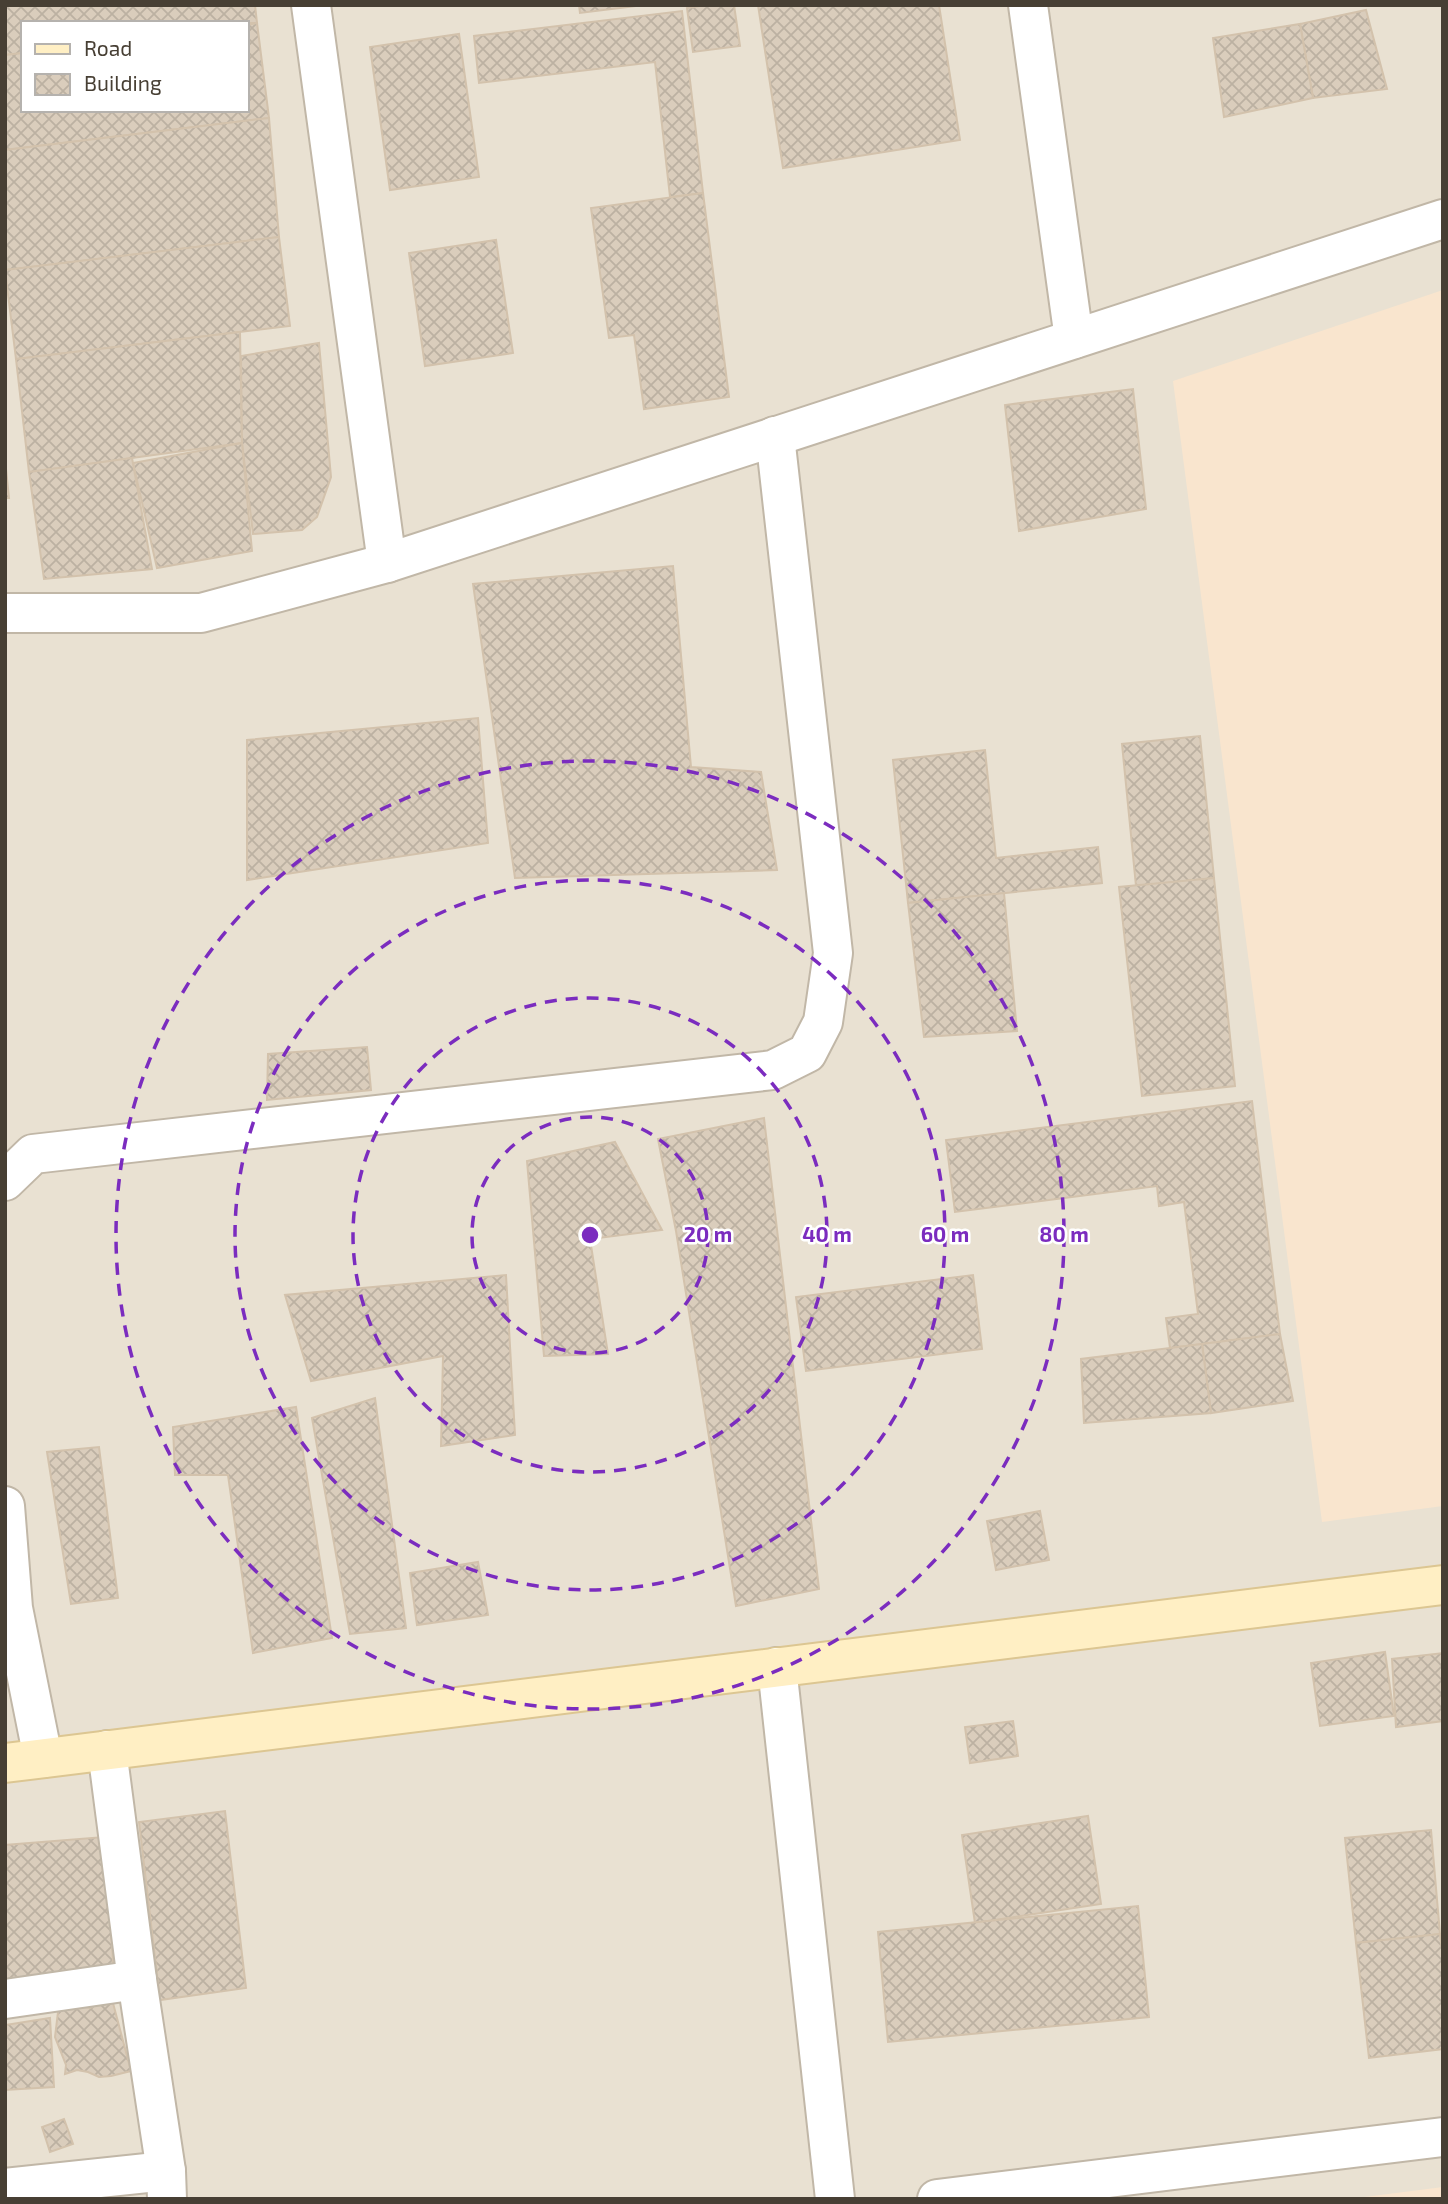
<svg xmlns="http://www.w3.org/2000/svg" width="1448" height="2204" font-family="'Exo 2',sans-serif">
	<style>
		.residential { fill: #e9e1d2; fill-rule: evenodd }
		.commercial { fill: #f9e5ce }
		.building { fill: url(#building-cross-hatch); stroke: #d3c2ac; stroke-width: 2 }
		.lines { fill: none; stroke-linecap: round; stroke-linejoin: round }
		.minor-casing { stroke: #c1b7a7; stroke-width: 42 }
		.secondary-casing { stroke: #dcc692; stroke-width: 42 }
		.minor { stroke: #fff; stroke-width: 38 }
		.secondary { stroke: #ffefc4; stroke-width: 38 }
		.ring { fill: none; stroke: #7b2cbf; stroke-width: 3.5; stroke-dasharray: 12 9 }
		.centre { fill: #7b2cbf; stroke: #fff; stroke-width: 3.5 }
		.ring-label { font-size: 21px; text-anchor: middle; font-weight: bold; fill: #7b2cbf; stroke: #fff; stroke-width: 5; stroke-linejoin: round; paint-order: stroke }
	</style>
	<defs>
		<pattern id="building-cross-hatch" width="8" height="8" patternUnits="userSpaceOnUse" patternTransform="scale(1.75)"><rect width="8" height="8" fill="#dacdbc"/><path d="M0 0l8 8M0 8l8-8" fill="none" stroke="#bcb1a2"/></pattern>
	</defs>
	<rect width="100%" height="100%" fill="#f4efe5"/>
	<path class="residential" d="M5 5H1443V2199H5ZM23 23H247V110H23Z"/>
	<g class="commercial">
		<polygon points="1443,290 1443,1506 1322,1522 1173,381"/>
		<polygon points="1443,2187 1443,2199 1349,2199"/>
	</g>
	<g class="building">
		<polygon points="5,5 255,5 257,23 23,23 23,53 5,55"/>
		<polygon points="579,5 644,5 580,13"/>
		<polygon points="706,5 734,5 740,46 693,52 687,8"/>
		<polygon points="758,5 939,5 960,140 783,168"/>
		<polygon points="1366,10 1387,89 1313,98 1300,24"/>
		<polygon points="682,11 703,193 670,197 655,62 479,83 474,36"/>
		<polygon points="257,23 269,118 5,150 5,55 23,53 23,110 247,110 247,25"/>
		<polygon points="1300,24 1313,98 1224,117 1213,38"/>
		<polygon points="459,34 479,177 390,190 370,47"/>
		<polygon points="269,118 279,237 5,270 5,150"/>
		<polygon points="703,193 729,397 644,409 634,335 609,338 591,208"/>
		<polygon points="279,237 290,326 16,359 5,270"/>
		<polygon points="496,240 513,353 425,366 409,253"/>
		<polygon points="240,332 242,443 29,472 16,359"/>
		<polygon points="319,343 331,477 317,517 302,530 253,534 242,443 241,356"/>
		<polygon points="1133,389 1146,509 1019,531 1005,405"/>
		<polygon points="242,443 252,551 157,568 133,463"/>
		<polygon points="132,458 152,569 44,579 29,472"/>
		<polygon points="5,459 9,498 5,498"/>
		<polygon points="673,566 691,767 761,772 777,870 515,878 473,584"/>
		<polygon points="478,718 488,843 247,880 247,740"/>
		<polygon points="1200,736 1214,878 1136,886 1122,744"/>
		<polygon points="985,750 996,858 1098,847 1102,883 908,903 893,760"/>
		<polygon points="1214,878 1235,1086 1142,1096 1119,887"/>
		<polygon points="1004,893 1017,1031 924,1037 908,903"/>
		<polygon points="367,1047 371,1090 267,1100 268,1054"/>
		<polygon points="1252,1101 1280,1334 1170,1348 1166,1318 1198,1314 1184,1202 1159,1206 1157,1186 955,1212 946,1140"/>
		<polygon points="764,1118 819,1589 736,1606 676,1231 658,1139"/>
		<polygon points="615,1142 662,1230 590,1239 608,1354 544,1356 527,1161"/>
		<polygon points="506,1275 515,1435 441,1446 443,1356 311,1381 285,1295"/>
		<polygon points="973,1275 982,1349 806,1371 796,1297"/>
		<polygon points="1280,1334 1293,1401 1211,1413 1202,1344"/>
		<polygon points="1202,1344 1211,1413 1084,1423 1081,1359"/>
		<polygon points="375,1398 406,1628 350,1634 312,1418"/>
		<polygon points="296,1407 332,1638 253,1653 228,1475 175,1475 173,1427"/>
		<polygon points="99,1447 118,1598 71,1604 47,1452"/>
		<polygon points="1040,1511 1049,1560 996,1570 987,1521"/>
		<polygon points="478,1562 488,1615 417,1625 410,1573"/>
		<polygon points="1385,1652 1394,1716 1320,1726 1311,1663"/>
		<polygon points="1443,1653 1443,1721 1396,1727 1392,1659"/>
		<polygon points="1013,1721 1018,1756 970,1763 965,1727"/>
		<polygon points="225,1811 246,1988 160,2000 139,1822"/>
		<polygon points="1088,1816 1101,1904 975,1923 962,1835"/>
		<polygon points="1431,1830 1440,1934 1356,1943 1345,1838"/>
		<polygon points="104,1837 114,1973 5,1981 5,1845"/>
		<polygon points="1138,1906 1149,2017 888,2042 878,1932"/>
		<polygon points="1440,1934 1443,1957 1443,2049 1369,2058 1356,1943"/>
		<polygon points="105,2001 113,2003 131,2071 111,2076 99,2077 88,2072 77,2070 65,2074 66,2065 55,2037 58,2012 63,2008 79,2006 90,2008"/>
		<polygon points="50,2018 54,2087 5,2090 5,2025"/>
		<polygon points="64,2119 73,2144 50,2152 42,2127"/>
	</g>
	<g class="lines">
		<g class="minor-casing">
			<g id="minor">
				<polyline points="311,5 387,563"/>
				<polyline points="1028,5 1074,339"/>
				<polyline points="5,613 201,613 387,563 1443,219"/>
				<polyline points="5,1181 33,1154 773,1070 807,1053 823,1022 833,953 775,436"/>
				<polyline points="5,1506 13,1608 43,1758"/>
				<polyline points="777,1667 835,2199"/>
				<polyline points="107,1750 137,1980 166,2171 167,2199"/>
				<polyline points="5,1999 137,1980"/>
				<polyline points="5,2188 166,2171"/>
				<polyline points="937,2199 1443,2137"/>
			</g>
		</g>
		<g class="secondary-casing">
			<polyline id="secondary" points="5,1763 1443,1585"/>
		</g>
		<use href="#minor" class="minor"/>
		<use href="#secondary" class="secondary"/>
	</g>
	<g class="ring">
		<circle cx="590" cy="1235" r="118"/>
		<circle cx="590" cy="1235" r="237"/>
		<circle cx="590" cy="1235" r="355"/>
		<circle cx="590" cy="1235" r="474"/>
	</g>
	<circle cx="590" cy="1235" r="10" class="centre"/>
	<g class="ring-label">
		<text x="708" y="1242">20 m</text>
		<text x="827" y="1242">40 m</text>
		<text x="945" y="1242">60 m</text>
		<text x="1064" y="1242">80 m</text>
	</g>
	<rect width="1448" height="2204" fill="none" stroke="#473f34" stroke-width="14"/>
	<rect x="21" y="21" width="228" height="91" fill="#ffffff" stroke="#b5b2ae" stroke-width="2"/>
	<rect x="35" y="44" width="35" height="10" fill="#ffefc4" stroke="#b5b2ae" stroke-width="2"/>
	<text x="84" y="56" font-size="21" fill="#473f34">Road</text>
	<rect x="35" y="74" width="35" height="21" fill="url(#building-cross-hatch)" stroke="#b5b2ae" stroke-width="2"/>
	<text x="84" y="91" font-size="21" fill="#473f34">Building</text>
</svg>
